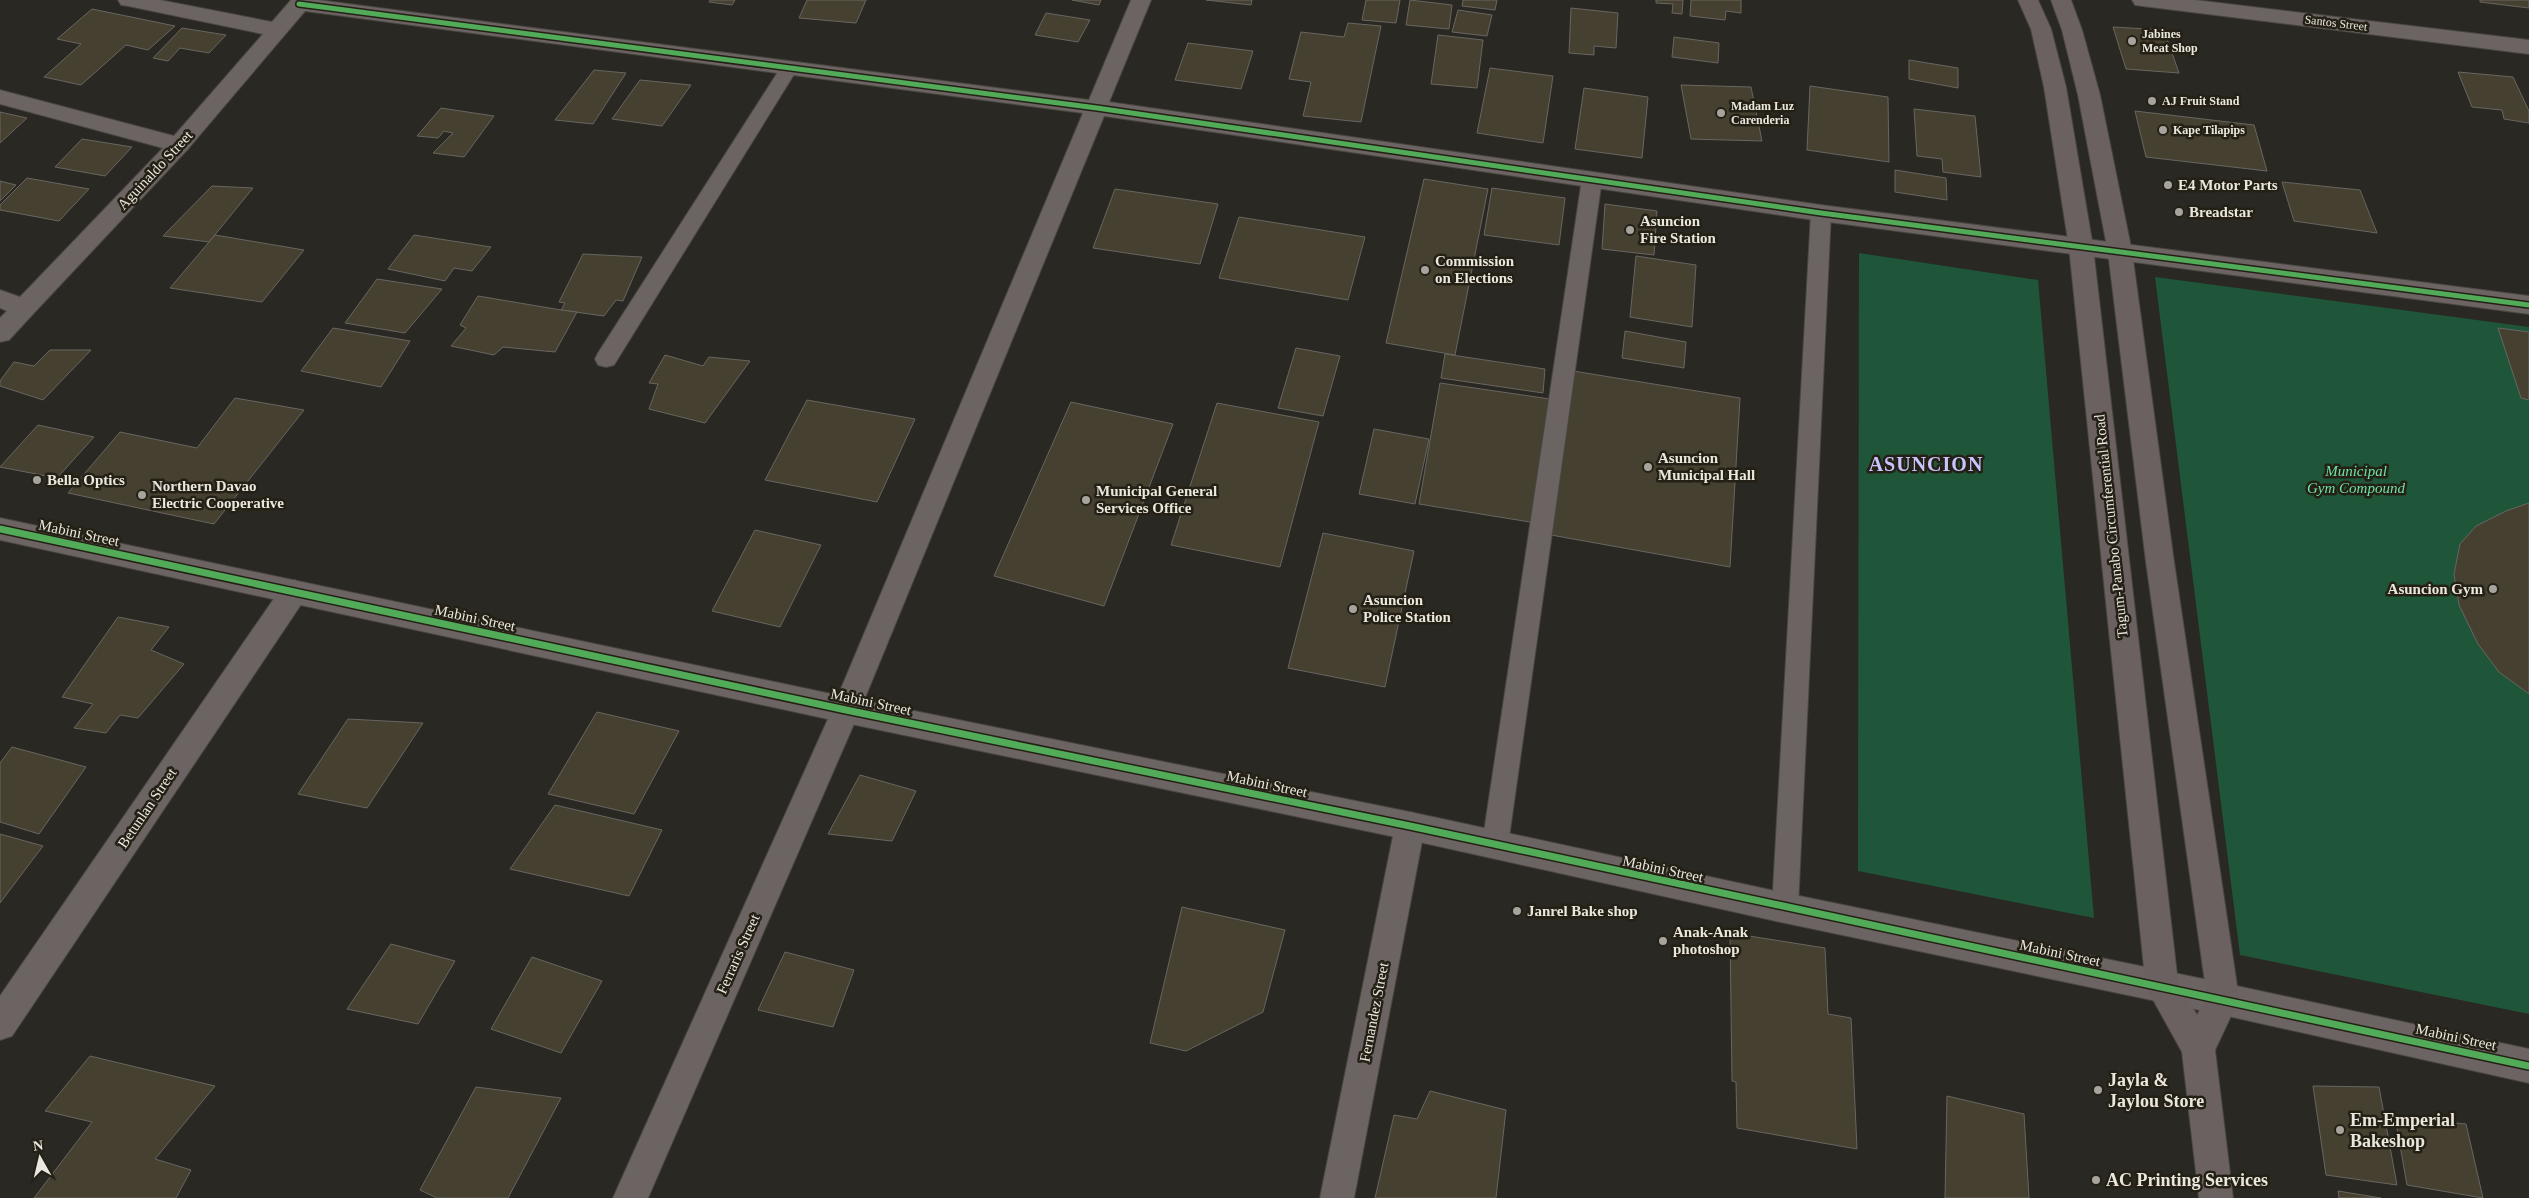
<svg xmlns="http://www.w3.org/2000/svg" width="2529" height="1198" font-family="'Times New Roman',serif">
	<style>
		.green { fill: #1f563a }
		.building { fill: #464031; stroke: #686661 }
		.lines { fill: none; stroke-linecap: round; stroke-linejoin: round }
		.service-casing { stroke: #484641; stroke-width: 2 }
		.minor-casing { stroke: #484641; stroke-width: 2 }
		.tertiary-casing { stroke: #484641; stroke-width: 2 }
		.trunk-casing { stroke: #484641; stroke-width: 2 }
		.service { fill: #6c6363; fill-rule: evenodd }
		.minor { fill: #6c6363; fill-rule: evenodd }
		.tertiary { fill: #6c6363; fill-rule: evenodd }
		.trunk { fill: #6a6160; fill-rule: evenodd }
		.cycleway-far1-casing { stroke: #242015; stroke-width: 8 }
		.cycleway-casing { stroke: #242015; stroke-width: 10 }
		.cycleway-far1 { stroke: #51ab58; stroke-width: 5 }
		.cycleway { stroke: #51ab58; stroke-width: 7 }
		.poi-dot { fill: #a7a49d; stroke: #242015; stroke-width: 2 }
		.labels { text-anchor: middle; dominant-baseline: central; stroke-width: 5; stroke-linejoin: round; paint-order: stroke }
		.far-street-label { font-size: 12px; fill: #eae7df; stroke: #242015 }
		.far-poi-label { font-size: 12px; font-weight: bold; fill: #eae7df; stroke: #242015; text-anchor: start }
		.street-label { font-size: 15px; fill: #eae7df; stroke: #242015 }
		.poi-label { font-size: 15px; font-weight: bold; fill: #eae7df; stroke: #242015; text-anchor: start }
		.park-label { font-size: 15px; font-style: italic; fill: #6fe2a5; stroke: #242015 }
		.near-poi-label { font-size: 18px; font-weight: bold; fill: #eae7df; stroke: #242015; text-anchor: start }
		.district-label { font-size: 20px; font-weight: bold; letter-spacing: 1px; fill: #c8c4fe; stroke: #242015 }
	</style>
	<rect width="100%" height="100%" fill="#2a2822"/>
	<g class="green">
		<polygon points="1859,253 2038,280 2094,918 1858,871"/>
		<polygon points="2155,277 2529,327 2529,1014 2240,955"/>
	</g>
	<g class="building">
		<polygon points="710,0 735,0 732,5 709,2"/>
		<polygon points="807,0 866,0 856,23 799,18"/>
		<polygon points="1072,0 1101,0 1099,5"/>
		<polygon points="1206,0 1252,0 1251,5"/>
		<polygon points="1366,0 1400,0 1396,23 1362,20"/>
		<polygon points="1410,0 1452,5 1449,29 1406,25"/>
		<polygon points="1463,0 1497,0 1495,10 1462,6"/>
		<polygon points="1656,0 1683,0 1682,14 1672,13 1673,4 1656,3"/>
		<polygon points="1691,0 1741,0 1741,13 1726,11 1725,20 1690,16"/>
		<polygon points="2480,0 2529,0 2529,8 2480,2"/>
		<polygon points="1571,8 1618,13 1616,48 1594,46 1594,55 1569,53"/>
		<polygon points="92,9 175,26 148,50 126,45 81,85 44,77 81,44 57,39"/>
		<polygon points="1458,10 1492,15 1487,36 1452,32"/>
		<polygon points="1046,13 1090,20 1078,42 1035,35"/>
		<polygon points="1348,23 1381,26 1361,122 1303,116 1311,82 1289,79 1301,32 1344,37"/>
		<polygon points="2113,27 2164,30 2179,73 2126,69"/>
		<polygon points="182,28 226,35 209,53 180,48 168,61 153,58"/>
		<polygon points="1438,35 1483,40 1477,88 1431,84"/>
		<polygon points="1674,37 1719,43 1718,63 1672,57"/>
		<polygon points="1188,43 1253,51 1241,89 1175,80"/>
		<polygon points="1909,60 1958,68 1958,88 1909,79"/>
		<polygon points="1490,68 1553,76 1543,143 1477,133"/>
		<polygon points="594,70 626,73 593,124 555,120"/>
		<polygon points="2458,72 2513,77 2529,111 2529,123 2504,119 2502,110 2472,107"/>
		<polygon points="640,80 691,85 662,126 612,119"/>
		<polygon points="1681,85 1751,87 1762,141 1691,139"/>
		<polygon points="1810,86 1888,97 1889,162 1807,150"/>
		<polygon points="1584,88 1648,97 1642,158 1575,149"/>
		<polygon points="441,108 494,116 464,157 433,153 453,133 444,131 438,138 417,136"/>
		<polygon points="1914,109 1975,116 1981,177 1943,172 1942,159 1917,156"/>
		<polygon points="2135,111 2254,125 2267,171 2146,157"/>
		<polygon points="0,112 27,118 0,143"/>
		<polygon points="82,139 132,147 105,176 55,167"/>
		<polygon points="1895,170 1946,178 1947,200 1895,192"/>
		<polygon points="27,178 89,189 59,221 0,210 0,205"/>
		<polygon points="1424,179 1488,189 1455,355 1386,343"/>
		<polygon points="0,181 16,185 0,201"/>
		<polygon points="2282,182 2360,190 2377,233 2294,221"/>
		<polygon points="212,186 253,188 209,242 163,236"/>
		<polygon points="1492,188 1565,198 1559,245 1484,235"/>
		<polygon points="1115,189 1218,204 1200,264 1093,248"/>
		<polygon points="1605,204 1657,211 1654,255 1602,249"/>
		<polygon points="1239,217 1365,237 1348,300 1219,278"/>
		<polygon points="215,235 304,250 262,302 170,288"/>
		<polygon points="414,235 491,247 472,271 454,268 445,281 388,269"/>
		<polygon points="583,254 642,257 623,301 616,300 604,316 561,310 565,303 559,302"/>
		<polygon points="1636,256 1696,265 1692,327 1630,317"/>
		<polygon points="377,279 442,289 405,333 345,323"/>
		<polygon points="478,296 561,310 577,312 555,352 503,347 494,355 451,346 466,328 460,325"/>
		<polygon points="333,328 410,341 381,387 301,371"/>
		<polygon points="2498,328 2529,332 2529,400 2521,398"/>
		<polygon points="1625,331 1686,342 1684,368 1622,358"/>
		<polygon points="1296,348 1340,356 1323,416 1278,408"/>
		<polygon points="50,350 91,350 43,400 0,386 0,381 14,362 34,366"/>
		<polygon points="1445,354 1545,369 1543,393 1441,378"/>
		<polygon points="665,355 703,366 709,357 750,361 705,423 649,409 658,384 649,383"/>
		<polygon points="1573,371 1740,398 1730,567 1551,535"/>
		<polygon points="1440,383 1550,399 1536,523 1419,504"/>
		<polygon points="235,398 304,410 214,524 68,493 120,432 197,448"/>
		<polygon points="807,400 915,419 877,502 765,480"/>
		<polygon points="1071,402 1173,424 1104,606 994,576"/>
		<polygon points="1217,403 1319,422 1280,567 1171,545"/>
		<polygon points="38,425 94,437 57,478 0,467"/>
		<polygon points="1374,429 1429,439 1415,504 1359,494"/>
		<polygon points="2529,503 2529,694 2499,672 2478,644 2459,605 2454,574 2460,544 2476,526 2506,511"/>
		<polygon points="755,530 821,545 780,627 712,611"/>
		<polygon points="1323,533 1414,551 1385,687 1288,668"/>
		<polygon points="118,617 169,627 151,650 184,664 138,718 120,715 106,733 74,728 93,704 62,697"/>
		<polygon points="597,712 679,731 634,814 548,794"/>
		<polygon points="348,719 423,723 367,808 298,794"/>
		<polygon points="12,747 86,767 39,834 0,822 0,763"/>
		<polygon points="860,775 916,791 892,841 828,834"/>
		<polygon points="555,805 662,830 629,896 510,869"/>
		<polygon points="0,834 43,846 0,903"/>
		<polygon points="1182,907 1285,930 1263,1012 1186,1051 1150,1043"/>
		<polygon points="1730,933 1825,948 1828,1014 1851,1018 1857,1149 1737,1128 1736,1082 1732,1081"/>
		<polygon points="391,944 455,961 418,1024 347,1009"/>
		<polygon points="785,952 854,970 833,1027 758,1010"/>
		<polygon points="532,957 602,981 561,1053 491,1029"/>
		<polygon points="90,1056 215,1086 155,1159 191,1170 176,1198 34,1198 92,1122 45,1111"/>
		<polygon points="2313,1086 2379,1087 2397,1185 2326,1175"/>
		<polygon points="476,1087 561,1098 508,1198 437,1198 420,1190"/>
		<polygon points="1430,1091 1506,1110 1496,1198 1375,1198 1394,1115 1417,1119"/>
		<polygon points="1947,1096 2024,1114 2029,1198 1945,1198"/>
		<polygon points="2395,1117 2466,1124 2483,1198 2407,1185"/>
		<polygon points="2338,1191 2381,1198 2339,1198"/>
	</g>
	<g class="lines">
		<g class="service-casing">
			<g id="service">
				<polygon points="789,62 795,64 798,68 614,365 606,367 598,365 595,359 598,353 783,64"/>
				<polygon points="1592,172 1599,174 1602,179 1508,845 1504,854 1495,857 1486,854 1482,845 1582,179 1585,174"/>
				<polygon points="1821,206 1828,208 1831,213 1798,908 1795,917 1785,921 1775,917 1772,908 1811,213 1814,208"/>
			</g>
		</g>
		<g class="minor-casing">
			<g id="minor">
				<polygon points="118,0 160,0 272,22 291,0 318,0 1089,100 1131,0 1151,0 1109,102 1821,205 2529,296 2529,314 1821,221 1104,116 860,710 648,1198 613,1198 832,710 1083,113 305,11 187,150 33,314 9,340 0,342 0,318 7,311 0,308 0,290 20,297 163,148 0,104 0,90 174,136 263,34 128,6 121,5"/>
				<polygon points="2132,0 2195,0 2529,40 2529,54 2142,6 2135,5"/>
				<polygon points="294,580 304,584 308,592 304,600 12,1036 0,1040 0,996 284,584"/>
				<polygon points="1410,812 1421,816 1425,826 1354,1198 1320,1198 1395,826 1399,816"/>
				<polygon points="2223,983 2529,1049 2529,1083 2223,1015 2212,1010 2207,999 2212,988"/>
			</g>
		</g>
		<g class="tertiary-casing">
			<polygon id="tertiary" points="0,518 846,697 1410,812 1785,893 2223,983 2234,988 2239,999 2234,1010 2223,1015 1785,923 1410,840 846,723 0,540"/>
		</g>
		<g class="trunk-casing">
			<polygon id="trunk" points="2018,0 2038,0 2051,29 2066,87 2093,247 2178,983 2197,1015 2207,997 2146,562 2108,252 2078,95 2062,30 2051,0 2071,0 2082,30 2100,95 2132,252 2174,562 2239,999 2215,1050 2233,1198 2199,1198 2182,1052 2146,987 2069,247 2044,87 2031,29"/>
		</g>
		<use href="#service" class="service"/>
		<use href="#minor" class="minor"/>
		<use href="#tertiary" class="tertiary"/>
		<use href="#trunk" class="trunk"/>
		<g class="cycleway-far1-casing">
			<polyline id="cycleway-far1" points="299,4 1097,108 1821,213 2529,305"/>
		</g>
		<g class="cycleway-casing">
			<polyline id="cycleway" points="0,529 846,710 1410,826 2529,1066"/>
		</g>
		<use href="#cycleway-far1" class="cycleway-far1"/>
		<use href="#cycleway" class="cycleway"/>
	</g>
	<g class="poi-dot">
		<circle cx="2132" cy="41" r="5"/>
		<circle cx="2152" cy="101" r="5"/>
		<circle cx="1721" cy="113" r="5"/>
		<circle cx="2163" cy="130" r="5"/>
		<circle cx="2168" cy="185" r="5"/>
		<circle cx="2179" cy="212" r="5"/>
		<circle cx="1630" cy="230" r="5"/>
		<circle cx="1425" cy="270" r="5"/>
		<circle cx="1648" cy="467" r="5"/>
		<circle cx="37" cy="480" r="5"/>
		<circle cx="142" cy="495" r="5"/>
		<circle cx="1086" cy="500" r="5"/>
		<circle cx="2493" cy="589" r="5"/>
		<circle cx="1353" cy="609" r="5"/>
		<circle cx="1517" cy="911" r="5"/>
		<circle cx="1663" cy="941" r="5"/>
		<circle cx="2098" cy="1090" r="5"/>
		<circle cx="2340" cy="1130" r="5"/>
		<circle cx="2096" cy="1180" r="5"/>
	</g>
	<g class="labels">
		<g class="far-street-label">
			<text transform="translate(2336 23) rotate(7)">Santos Street</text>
		</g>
		<g class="far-poi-label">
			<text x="2142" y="34">Jabines<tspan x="2142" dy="14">Meat Shop</tspan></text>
			<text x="2162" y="101">AJ Fruit Stand</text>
			<text x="1731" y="106">Madam Luz<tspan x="1731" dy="14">Carenderia</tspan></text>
			<text x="2173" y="130">Kape Tilapips</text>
		</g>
		<g class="street-label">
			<text transform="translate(155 170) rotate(-47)">Aguinaldo Street</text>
			<text transform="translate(2111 526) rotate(-96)">Tagum-Panabo Circumferential Road</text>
			<text transform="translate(79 533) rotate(12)">Mabini Street</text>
			<text transform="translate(475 618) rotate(12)">Mabini Street</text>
			<text transform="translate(871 702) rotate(12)">Mabini Street</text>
			<text transform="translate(1267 784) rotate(12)">Mabini Street</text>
			<text transform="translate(147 808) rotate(-56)">Betunlan Street</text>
			<text transform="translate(1663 869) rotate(12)">Mabini Street</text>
			<text transform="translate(2060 953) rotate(12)">Mabini Street</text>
			<text transform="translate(738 954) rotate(-66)">Ferraris Street</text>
			<text transform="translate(1374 1012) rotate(-79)">Fernandez Street</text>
			<text transform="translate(2456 1037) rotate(12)">Mabini Street</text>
		</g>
		<g class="poi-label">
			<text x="2178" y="185">E4 Motor Parts</text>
			<text x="2189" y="212">Breadstar</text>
			<text x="1640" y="221">Asuncion<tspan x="1640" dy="17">Fire Station</tspan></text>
			<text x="1435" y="261">Commission<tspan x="1435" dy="17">on Elections</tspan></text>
			<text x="1658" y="458">Asuncion<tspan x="1658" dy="17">Municipal Hall</tspan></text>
			<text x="47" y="480">Bella Optics</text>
			<text x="152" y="486">Northern Davao<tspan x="152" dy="17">Electric Cooperative</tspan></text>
			<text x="1096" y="491">Municipal General<tspan x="1096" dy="17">Services Office</tspan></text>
			<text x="2483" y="589" text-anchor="end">Asuncion Gym</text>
			<text x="1363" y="600">Asuncion<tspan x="1363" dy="17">Police Station</tspan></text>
			<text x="1527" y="911">Janrel Bake shop</text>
			<text x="1673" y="932">Anak-Anak<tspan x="1673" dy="17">photoshop</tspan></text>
		</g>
		<g class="park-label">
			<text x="2356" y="471">Municipal<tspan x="2356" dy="17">Gym Compound</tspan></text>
		</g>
		<g class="near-poi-label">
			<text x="2108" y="1080">Jayla &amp;<tspan x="2108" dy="21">Jaylou Store</tspan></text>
			<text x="2350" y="1120">Em-Emperial<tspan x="2350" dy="21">Bakeshop</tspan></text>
			<text x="2106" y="1180">AC Printing Services</text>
		</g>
		<g class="district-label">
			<text x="1926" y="464">ASUNCION</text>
		</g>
	</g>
	<g transform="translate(40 1158) rotate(352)" stroke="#242015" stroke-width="4" paint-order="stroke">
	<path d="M0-4L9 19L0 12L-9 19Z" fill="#eae7df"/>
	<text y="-8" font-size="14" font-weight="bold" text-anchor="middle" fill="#eae7df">N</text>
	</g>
</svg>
